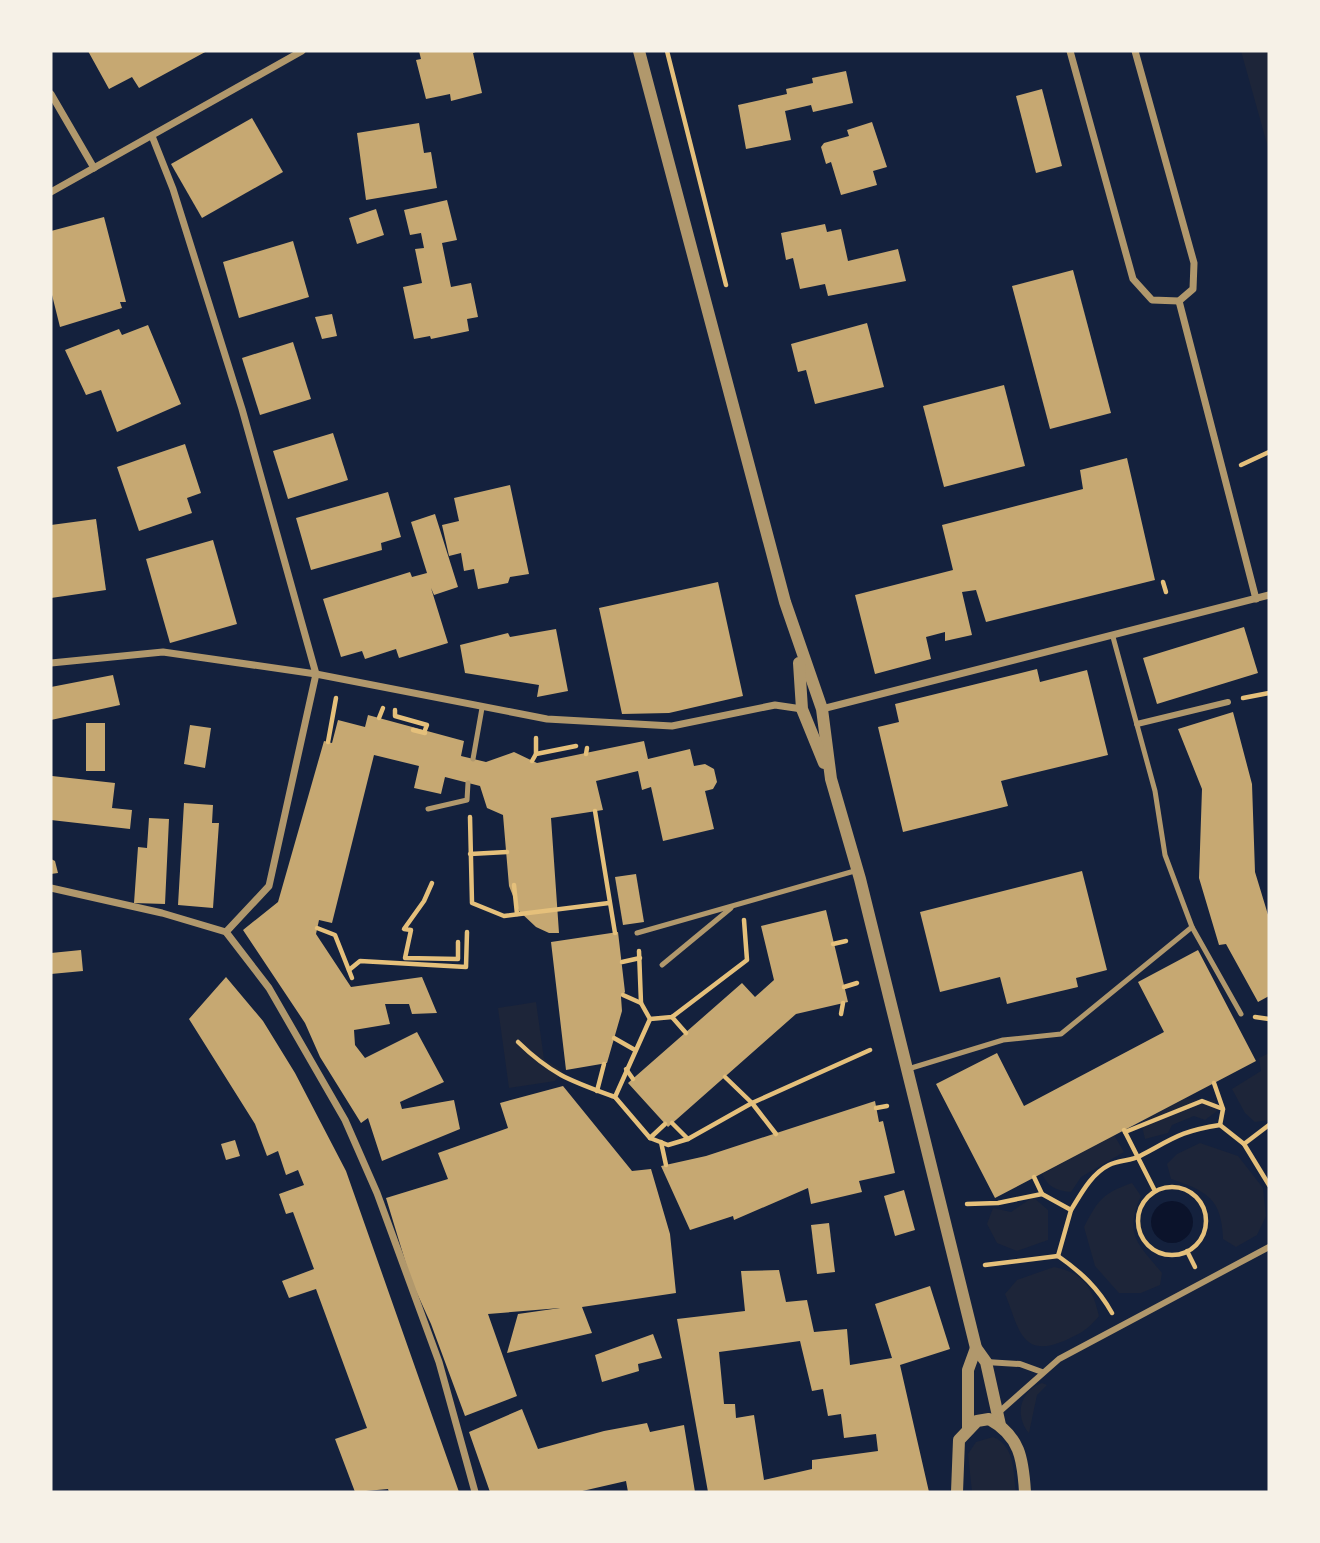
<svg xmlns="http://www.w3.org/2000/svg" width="1320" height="1543" font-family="'Varela Round',sans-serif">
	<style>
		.green { fill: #1d2539 }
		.water { fill: #0b132b }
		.building { fill: #c6a872; fill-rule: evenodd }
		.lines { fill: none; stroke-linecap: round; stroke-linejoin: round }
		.path { stroke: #e5c07b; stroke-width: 4.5 }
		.service { stroke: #b1986c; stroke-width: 5 }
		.pedestrian { stroke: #b1986c; stroke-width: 6 }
		.minor { stroke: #b1986c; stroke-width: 7 }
		.tertiary { stroke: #b1986c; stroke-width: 12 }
	</style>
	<rect width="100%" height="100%" fill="#14213d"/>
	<g class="green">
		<polygon points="1241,51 1269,51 1269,151"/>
		<polygon points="536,1002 544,1059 563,1071 555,1081 509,1088 498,1008"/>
		<polygon points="1269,1053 1269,1120 1255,1122 1245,1113 1232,1089 1261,1071 1259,1058"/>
		<polygon points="1184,1099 1215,1100 1217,1111 1205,1120 1194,1116 1172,1125 1168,1133 1145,1139 1141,1122"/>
		<path d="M1114 1135 1124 1152 1081 1177 1071 1192C1057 1191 1048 1187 1042 1174Z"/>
		<path d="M1200 1143 1238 1156 1263 1188 1266 1216 1257 1235 1236 1247 1223 1239C1222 1199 1207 1191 1171 1179L1167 1164 1177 1154Z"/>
		<path d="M1132 1183 1141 1196C1123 1235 1139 1245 1162 1273L1160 1285 1141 1293H1119L1095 1266 1084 1227C1098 1200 1103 1193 1132 1183Z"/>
		<polygon points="1033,1197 1048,1210 1048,1240 1017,1251 997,1243 987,1224 993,1208 1011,1212"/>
		<path d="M1054 1267C1084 1273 1092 1287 1099 1316 1088 1330 1079 1334 1064 1341 1020 1359 1019 1327 1005 1294L1017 1280Z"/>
		<path d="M1042 1383 1047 1385 1037 1395 1029 1433C1014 1416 1020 1390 1042 1383Z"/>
		<path d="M993 1437C1015 1446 1013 1471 1016 1492H972L968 1454 976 1442Z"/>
	</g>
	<circle class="water" cx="1172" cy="1222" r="21"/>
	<g class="building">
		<polygon points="88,51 207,51 139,88 132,77 109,89"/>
		<polygon points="419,51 478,51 473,53 482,93 451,101 450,94 426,99 416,60 421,59"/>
		<polygon points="846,71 853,103 813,112 811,105 785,111 791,140 746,149 738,105 787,94 786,89 813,83 812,78"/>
		<polygon points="1042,89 1062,166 1036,173 1016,96"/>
		<polygon points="252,118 283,172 202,218 171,164"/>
		<polygon points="872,122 887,167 873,171 877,185 841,195 831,162 826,164 821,147 824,143 849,136 847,130"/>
		<polygon points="419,123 424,153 431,152 437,188 366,200 357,133"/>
		<polygon points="447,200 457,240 442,243 451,287 471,283 478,317 467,319 469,331 431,339 430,336 414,339 403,287 422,283 415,249 424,248 421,233 410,235 404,210"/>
		<polygon points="376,209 384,235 357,244 349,218"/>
		<polygon points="104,217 126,302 120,302 122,308 60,327 51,291 51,231"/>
		<polygon points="825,224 827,232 841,229 848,261 898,249 906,281 828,296 825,284 800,289 793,258 786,260 781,233"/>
		<polygon points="293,241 309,297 239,318 223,262"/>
		<polygon points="1073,270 1111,413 1050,429 1012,286"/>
		<polygon points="332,314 337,336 322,339 315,317"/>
		<polygon points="867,323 884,387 815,404 806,370 798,372 791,344"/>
		<polygon points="148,325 181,404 117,432 101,390 86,395 65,350 119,329 122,335"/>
		<polygon points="293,342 311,399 260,415 242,358"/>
		<polygon points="1004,385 1025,466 944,487 923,406"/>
		<polygon points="333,433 348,480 288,499 273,451"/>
		<polygon points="185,444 201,493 187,498 192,513 139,531 117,467"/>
		<polygon points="1127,458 1155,580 986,622 976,590 962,592 972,635 945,641 945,632 926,637 931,659 875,674 855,595 953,570 942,525 1083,489 1080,470"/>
		<polygon points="510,485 529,574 510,577 508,583 478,589 474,569 464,571 461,553 449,556 442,525 459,521 454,498"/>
		<polygon points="388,492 401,537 381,543 382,550 311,570 296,518"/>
		<polygon points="435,514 458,587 434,595 431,588 448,643 399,658 396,649 365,659 362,651 341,657 323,599 410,572 412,577 427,573 411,522"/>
		<polygon points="96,519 106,590 51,598 51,525"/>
		<polygon points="213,540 237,624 170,643 146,559"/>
		<polygon points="718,582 743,696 669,713 622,714 599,608"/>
		<polygon points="1244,627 1258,673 1157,704 1143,658"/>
		<polygon points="556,629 568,691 537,697 539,685 465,673 460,645 508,633 510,637"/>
		<polygon points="1037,669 1040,682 1087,670 1108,755 1001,781 1008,806 903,832 878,727 899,722 895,704"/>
		<polygon points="113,675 120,705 51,720 51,687"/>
		<polygon points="1233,712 1252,784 1255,872 1269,918 1269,996 1258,1002 1226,944 1219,945 1199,878 1202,789 1178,729"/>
		<polygon points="368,715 464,741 461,756 486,762 514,752 537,763 644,741 648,759 690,749 694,766 705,764 714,769 717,782 713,789 705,791 714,829 663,841 651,787 642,790 638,771 596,781 603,810 551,818 559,933 549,933 536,927 519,911 509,886 503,815 487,808 480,786 445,777 441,794 414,788 419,766 374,755 332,923 319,920 316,934 351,987 422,977 437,1013 412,1014 409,1004 385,1004 390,1024 354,1030 355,1045 365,1058 417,1032 444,1082 400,1102 402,1109 454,1100 460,1129 382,1161 368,1118 361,1123 320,1057 305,1023 243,930 278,902 324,741 332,743 338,720 365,727"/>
		<rect x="86" y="723" width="19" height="48"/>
		<polygon points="190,725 211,728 205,768 184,764"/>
		<polygon points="52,776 115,783 112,808 132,810 130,829 51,820"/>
		<polygon points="184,803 213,805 212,823 219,823 213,908 178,905"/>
		<polygon points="149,818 169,819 165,904 134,903 138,847 147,848"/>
		<polygon points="51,859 55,861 58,873 51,874"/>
		<polygon points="1082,871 1107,970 1076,978 1078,987 1007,1004 1000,977 940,992 920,912"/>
		<polygon points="636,874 644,922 623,925 615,877"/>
		<polygon points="826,910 848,1002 796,1014 668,1127 628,1083 742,983 755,997 774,980 761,926"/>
		<polygon points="618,932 625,992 621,997 622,1011 607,1063 566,1070 551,942"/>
		<polygon points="81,950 83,971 51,974 51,953"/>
		<polygon points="1198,950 1256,1061 995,1198 936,1084 997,1053 1024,1106 1164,1032 1138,982"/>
		<polygon points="226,977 263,1021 295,1073 346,1171 459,1492 389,1492 388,1489 355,1492 335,1439 367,1428 316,1289 289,1298 282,1281 314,1269 293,1212 286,1214 279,1194 304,1185 298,1170 286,1175 278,1151 267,1156 255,1124 189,1019"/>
		<polygon points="563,1086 632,1171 651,1169 670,1234 676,1293 582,1307 592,1333 507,1353 518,1314 560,1308 488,1314 517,1396 465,1416 431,1324 411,1280 386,1198 448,1179 438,1153 508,1128 500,1103"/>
		<polygon points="875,1101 879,1122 883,1121 895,1173 859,1181 862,1192 811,1204 808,1188 734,1220 733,1216 690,1230 661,1166 706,1156"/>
		<polygon points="235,1140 240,1156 226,1160 221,1144"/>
		<polygon points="904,1190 915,1230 895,1236 884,1196"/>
		<polygon points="829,1223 835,1272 817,1274 811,1225"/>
		<path d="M779 1270 786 1302 807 1300 814 1332 847 1329 850 1365 892 1358 875 1304 930 1286 950 1349 900 1365 929 1492H708L677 1319 745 1311 741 1271ZM800 1341 812 1391 823 1389 828 1416 841 1414 844 1438 876 1434 878 1451 812 1460V1469L764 1480 754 1415 736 1418 735 1404H724L719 1352Z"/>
		<polygon points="653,1334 662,1358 638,1364 639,1371 602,1382 595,1355"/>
		<polygon points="522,1409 538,1449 604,1431 647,1423 650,1432 684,1425 695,1492 628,1492 626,1481 578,1492 490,1492 469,1432"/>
	</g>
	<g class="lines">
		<g class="path">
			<polyline points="667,51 726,285"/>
			<polyline points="1241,465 1269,452"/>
			<polyline points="1163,582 1166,592"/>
			<polyline points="1243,698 1269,693"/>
			<polyline points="395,710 395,716 427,725 425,730"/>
			<polyline points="379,718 383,708"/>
			<polyline points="413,730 425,733"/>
			<polyline points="536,738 536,754"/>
			<polyline points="328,742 336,698"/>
			<polyline points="586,754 587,748"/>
			<polyline points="532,761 536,754 576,746"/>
			<polyline points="595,811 615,933"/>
			<polyline points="470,817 472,903 504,916 609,903"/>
			<polyline points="470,854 507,852"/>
			<polyline points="432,883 424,901 404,929 411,930 405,958 458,959 458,942"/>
			<polyline points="514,885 517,914"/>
			<polyline points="317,928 335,935 352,978"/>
			<polyline points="833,944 846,941"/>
			<polyline points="639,951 641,1003 650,1019 615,1097 650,1138 668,1145 688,1139 752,1103 870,1050"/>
			<polyline points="622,962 640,958"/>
			<polyline points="349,970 360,961 466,967 467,932"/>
			<polyline points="844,987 857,983"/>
			<polyline points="623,995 641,1003"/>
			<polyline points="841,1014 843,1003"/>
			<polyline points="672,1017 686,1033"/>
			<polyline points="1255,1017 1269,1019"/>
			<polyline points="650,1019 672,1017 747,960 744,920"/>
			<polyline points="614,1038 635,1050"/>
			<path d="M518 1042C552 1075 571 1081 615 1097"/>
			<polyline points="626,1069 633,1079"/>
			<polyline points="725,1077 752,1103 776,1134"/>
			<polyline points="1214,1083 1223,1109"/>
			<polyline points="597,1091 604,1064"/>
			<polyline points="876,1108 887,1106"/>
			<polyline points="672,1123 688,1139"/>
			<polyline points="1124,1130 1155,1191"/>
			<polyline points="1125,1132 1202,1101 1223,1109 1220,1125"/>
			<polyline points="650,1138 665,1124"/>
			<polyline points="661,1142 666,1165"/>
			<polyline points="1244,1144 1269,1125"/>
			<polyline points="1034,1177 1042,1194"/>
			<circle cx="1172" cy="1221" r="34"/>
			<path d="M967 1204 998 1203 1042 1194 1071 1210C1081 1194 1091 1174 1109 1165 1119 1160 1131 1161 1140 1156 1174 1138 1181 1131 1220 1125L1244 1144 1269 1185"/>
			<polyline points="1187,1251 1195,1267"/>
			<polyline points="1058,1256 1071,1210"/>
			<path d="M985 1265 1058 1256C1081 1272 1098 1288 1112 1313"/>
		</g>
		<g class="service">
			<polyline points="473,759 482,708"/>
			<polyline points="428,809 467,800 468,783"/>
			<polyline points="1192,927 1241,1014"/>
			<polyline points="637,933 858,870"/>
			<polyline points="662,965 731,908"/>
			<polyline points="908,1069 1003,1040 1061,1034 1192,927 1165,855 1155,791 1113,637"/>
		</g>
		<g class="pedestrian">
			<polyline points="1137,724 1228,702"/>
			<polyline points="986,1362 1020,1364 1042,1372"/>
			<polyline points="998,1413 1059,1359 1269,1247"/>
		</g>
		<g class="minor">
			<polyline points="1070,51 1133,279 1152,300 1179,301 1193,289 1194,263 1135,51"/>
			<polyline points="51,94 94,168"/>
			<polyline points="152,136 173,189 242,409 316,674 269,886 226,932"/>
			<polyline points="51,192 302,51"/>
			<polyline points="1179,301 1256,599"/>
			<polyline points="51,663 163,652 316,674 547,719 672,726 775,705 802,709"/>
			<polyline points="822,709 1269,595"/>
			<polyline points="51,888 162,913 226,932 269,988 345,1120 377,1193 439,1362 475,1492"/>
		</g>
		<g class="tertiary">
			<polyline points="639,51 785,602 822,709 831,779 860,879 976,1348 986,1362 1000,1425"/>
			<polyline points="799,663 802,709 824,763"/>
			<polyline points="968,1428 968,1370 976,1348"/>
			<path d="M957 1492 959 1440 977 1421 989 1419C1020 1436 1023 1459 1025 1492"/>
		</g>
	</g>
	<rect width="1320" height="1543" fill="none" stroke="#f6f1e7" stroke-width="105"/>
</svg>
